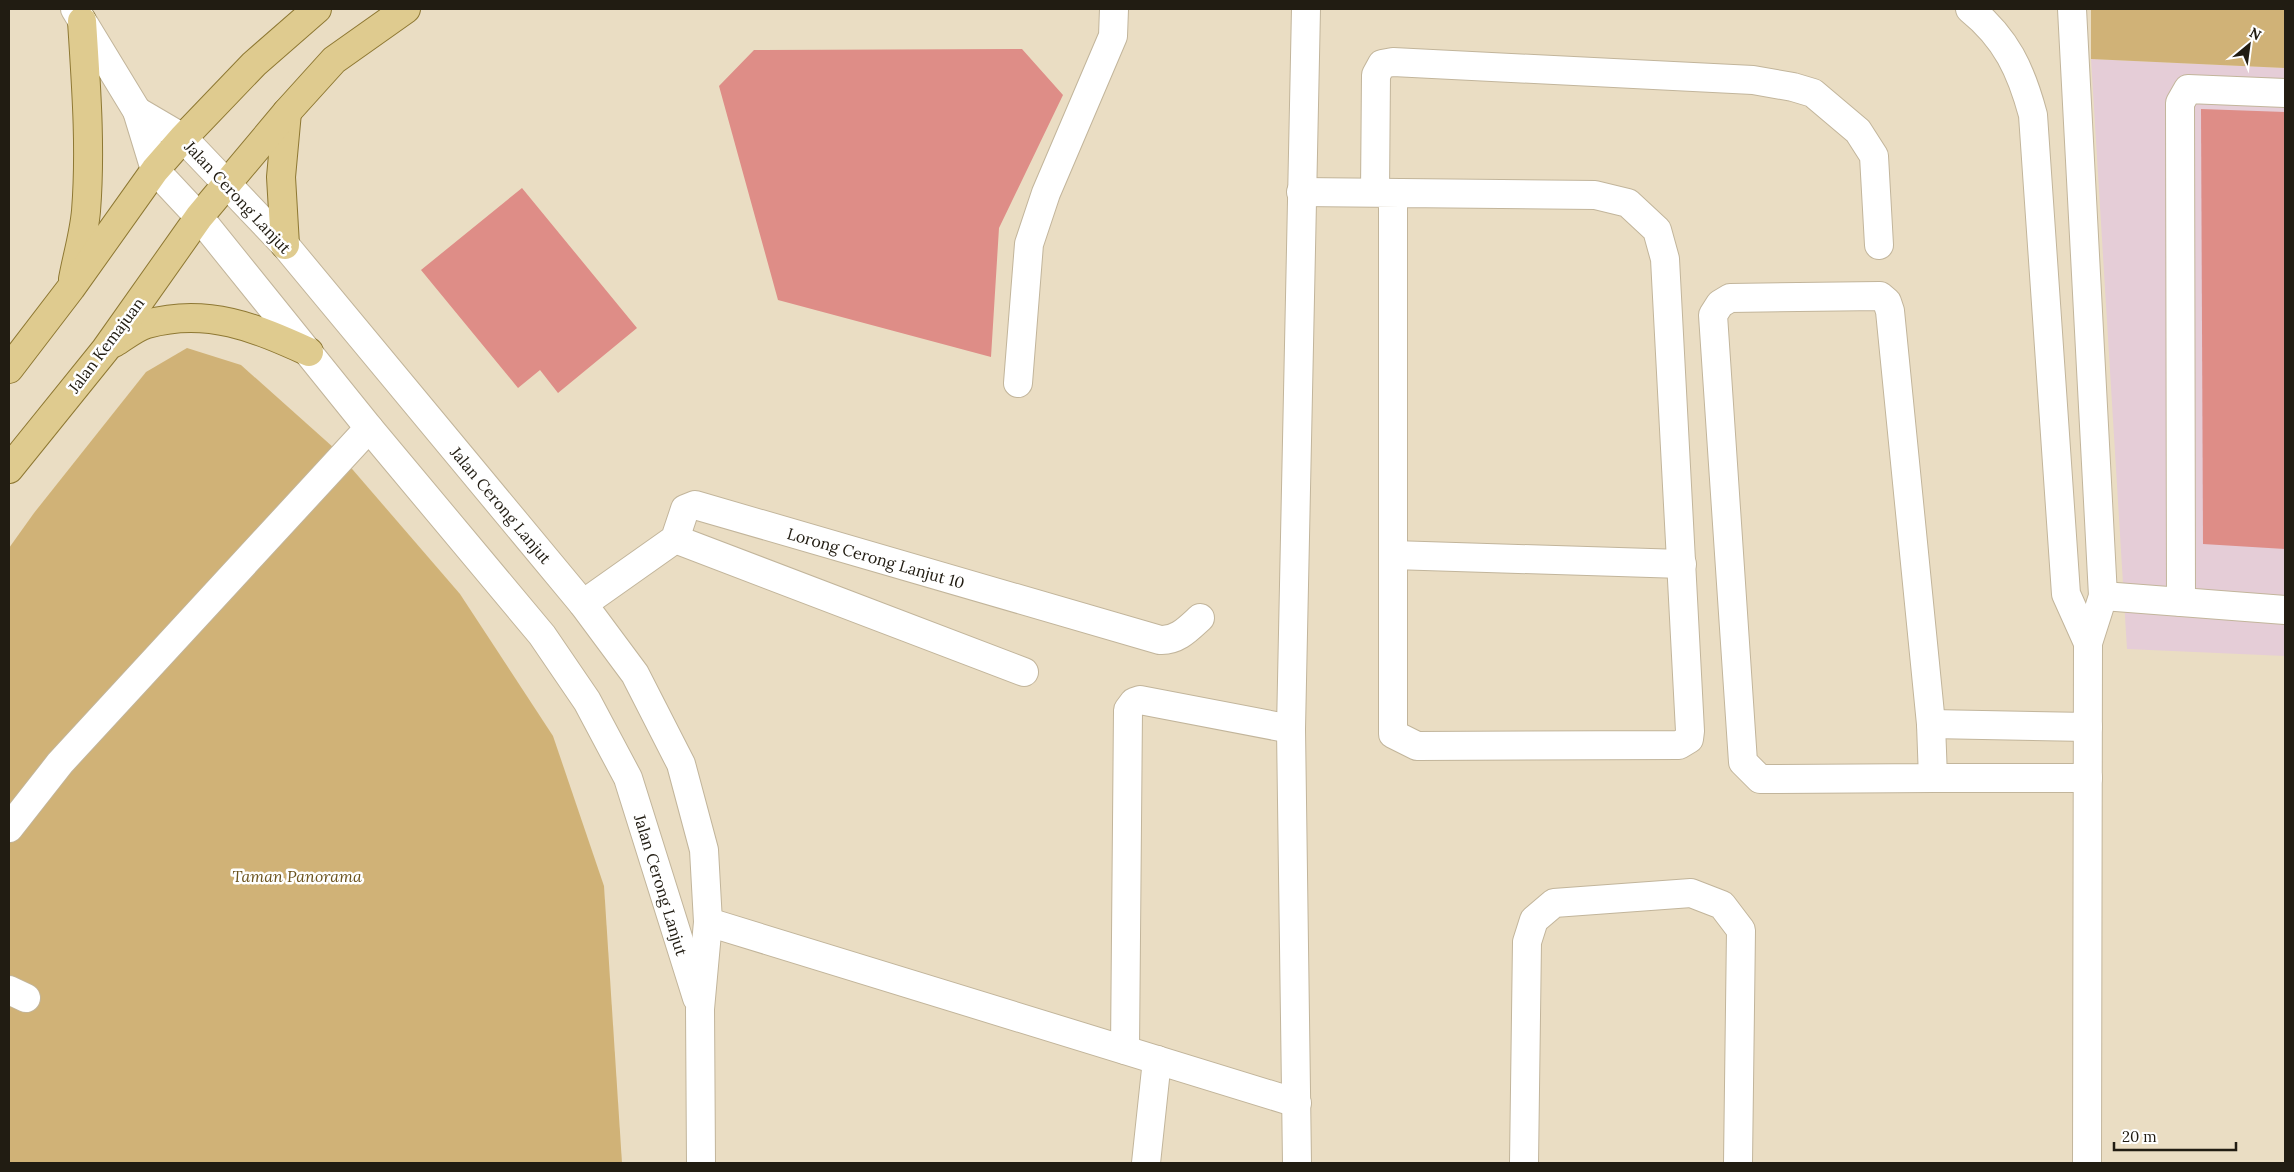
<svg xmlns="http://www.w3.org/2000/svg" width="2294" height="1172" font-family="Lora,serif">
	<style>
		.medical { fill: #e5cdd7 }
		.green { fill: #d0b277 }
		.building { fill: #de8d87 }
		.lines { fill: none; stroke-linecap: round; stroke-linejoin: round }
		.minor-casing { stroke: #c2b59b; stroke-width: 30 }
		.major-casing { stroke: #8e7833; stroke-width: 30 }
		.minor { stroke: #fff; stroke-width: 28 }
		.major { stroke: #dfcb8f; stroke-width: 28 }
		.labels { text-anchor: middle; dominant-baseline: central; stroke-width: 5; stroke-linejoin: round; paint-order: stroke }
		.street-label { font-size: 16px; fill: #211c12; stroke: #fff }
		.park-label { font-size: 16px; font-style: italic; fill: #6b531d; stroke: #fff }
	</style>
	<rect width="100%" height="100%" fill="#eaddc3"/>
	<polygon class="medical" points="2091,59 2285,68 2285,656 2127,649"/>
	<g class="green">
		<polygon points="2091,9 2285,9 2285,68 2091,59"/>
		<polygon points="187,348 241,365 334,448 460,594 553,736 604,886 622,1163 9,1163 9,548 34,513 146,372"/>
	</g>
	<g class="building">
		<polygon points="1022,49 1063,95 999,228 991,357 778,300 719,86 754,50"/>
		<polygon points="2201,109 2285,112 2285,549 2203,544"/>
		<polygon points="522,188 637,328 558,393 540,370 518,388 421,270"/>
	</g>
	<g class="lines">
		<g class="minor-casing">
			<g id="minor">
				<polyline points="75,9 137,111 155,170 199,217 369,428 542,635 587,701 628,778 697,998"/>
				<path d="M1970 9C2006 38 2021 70 2033 115L2066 594 2088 643"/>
				<polyline points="2072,9 2103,596 2088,643 2087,1163"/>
				<polyline points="137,111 183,138 285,245 583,604 635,674 681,764 704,850 708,922 700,1009 701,1163"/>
				<polyline points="1301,192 1595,195 1628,203 1657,230 1665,259 1690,731 1689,739 1679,745 1417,746 1393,734 1393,193"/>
				<polyline points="1375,192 1376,75 1382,64 1393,62 1753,80 1793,87 1813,93 1858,131 1874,156 1879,245"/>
				<polygon points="1880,296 1887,302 1890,311 1931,724 1933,778 1760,779 1743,762 1713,315 1720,304 1730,298"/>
				<polyline points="1018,383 1029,244 1046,193 1113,36 1114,9"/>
				<polyline points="675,539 1024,672"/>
				<polyline points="1393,555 1682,564"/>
				<polyline points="2103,596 2285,610"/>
				<polyline points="2181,602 2180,103 2188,89 2285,93"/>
				<path d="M583 604 675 539 685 509 695 505 1160 640C1177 641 1188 629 1200 618"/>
				<polyline points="1931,724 2088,727"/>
				<polyline points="1933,778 2088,778"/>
				<polyline points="9,828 60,763 369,428"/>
				<polyline points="708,922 1297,1103"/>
				<polyline points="9,990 26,998"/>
				<polyline points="1125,1050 1128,710 1134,702 1140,700 1291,729"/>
				<polyline points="1146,1163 1157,1060"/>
				<polyline points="1297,1163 1291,729 1306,9"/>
				<polyline points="1524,1163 1527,942 1534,920 1554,903 1691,893 1722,905 1741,930 1738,1163"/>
			</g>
		</g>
		<g class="major-casing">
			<g id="major">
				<polyline points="285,245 281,177 287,112"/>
				<path d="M73 279C77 257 84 234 86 211 91 148 86 84 82 21"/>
				<path d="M114 343C124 337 136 327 147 324 207 307 256 328 309 352"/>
				<polyline points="9,369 71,288 155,170 183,138 254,64 317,9"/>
				<polyline points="9,469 105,350 199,217 287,112 334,60 406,9"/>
			</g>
		</g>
		<use href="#minor" class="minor"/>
		<use href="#major" class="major"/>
	</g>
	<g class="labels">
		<g class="street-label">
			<text transform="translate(238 197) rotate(47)">Jalan Cerong Lanjut</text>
			<text transform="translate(106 345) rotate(-53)">Jalan Kemajuan</text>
			<text transform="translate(501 505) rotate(50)">Jalan Cerong Lanjut</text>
			<text transform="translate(876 558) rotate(16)">Lorong Cerong Lanjut 10</text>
			<text transform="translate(661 885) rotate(73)">Jalan Cerong Lanjut</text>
		</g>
		<g class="park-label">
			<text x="297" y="876">Taman Panorama</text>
		</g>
	</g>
	<rect width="2294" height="1172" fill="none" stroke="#211c12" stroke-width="20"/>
	<g transform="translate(2249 45) rotate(29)" stroke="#ffffff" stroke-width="4" paint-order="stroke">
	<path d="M0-4L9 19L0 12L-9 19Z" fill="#211c12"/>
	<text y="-8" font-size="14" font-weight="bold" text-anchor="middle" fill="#211c12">N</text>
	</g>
	<path d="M2114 1142v8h122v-8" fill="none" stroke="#211c12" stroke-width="2.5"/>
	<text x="2122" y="1142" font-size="15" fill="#211c12" stroke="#ffffff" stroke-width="4" paint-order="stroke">20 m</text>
</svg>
